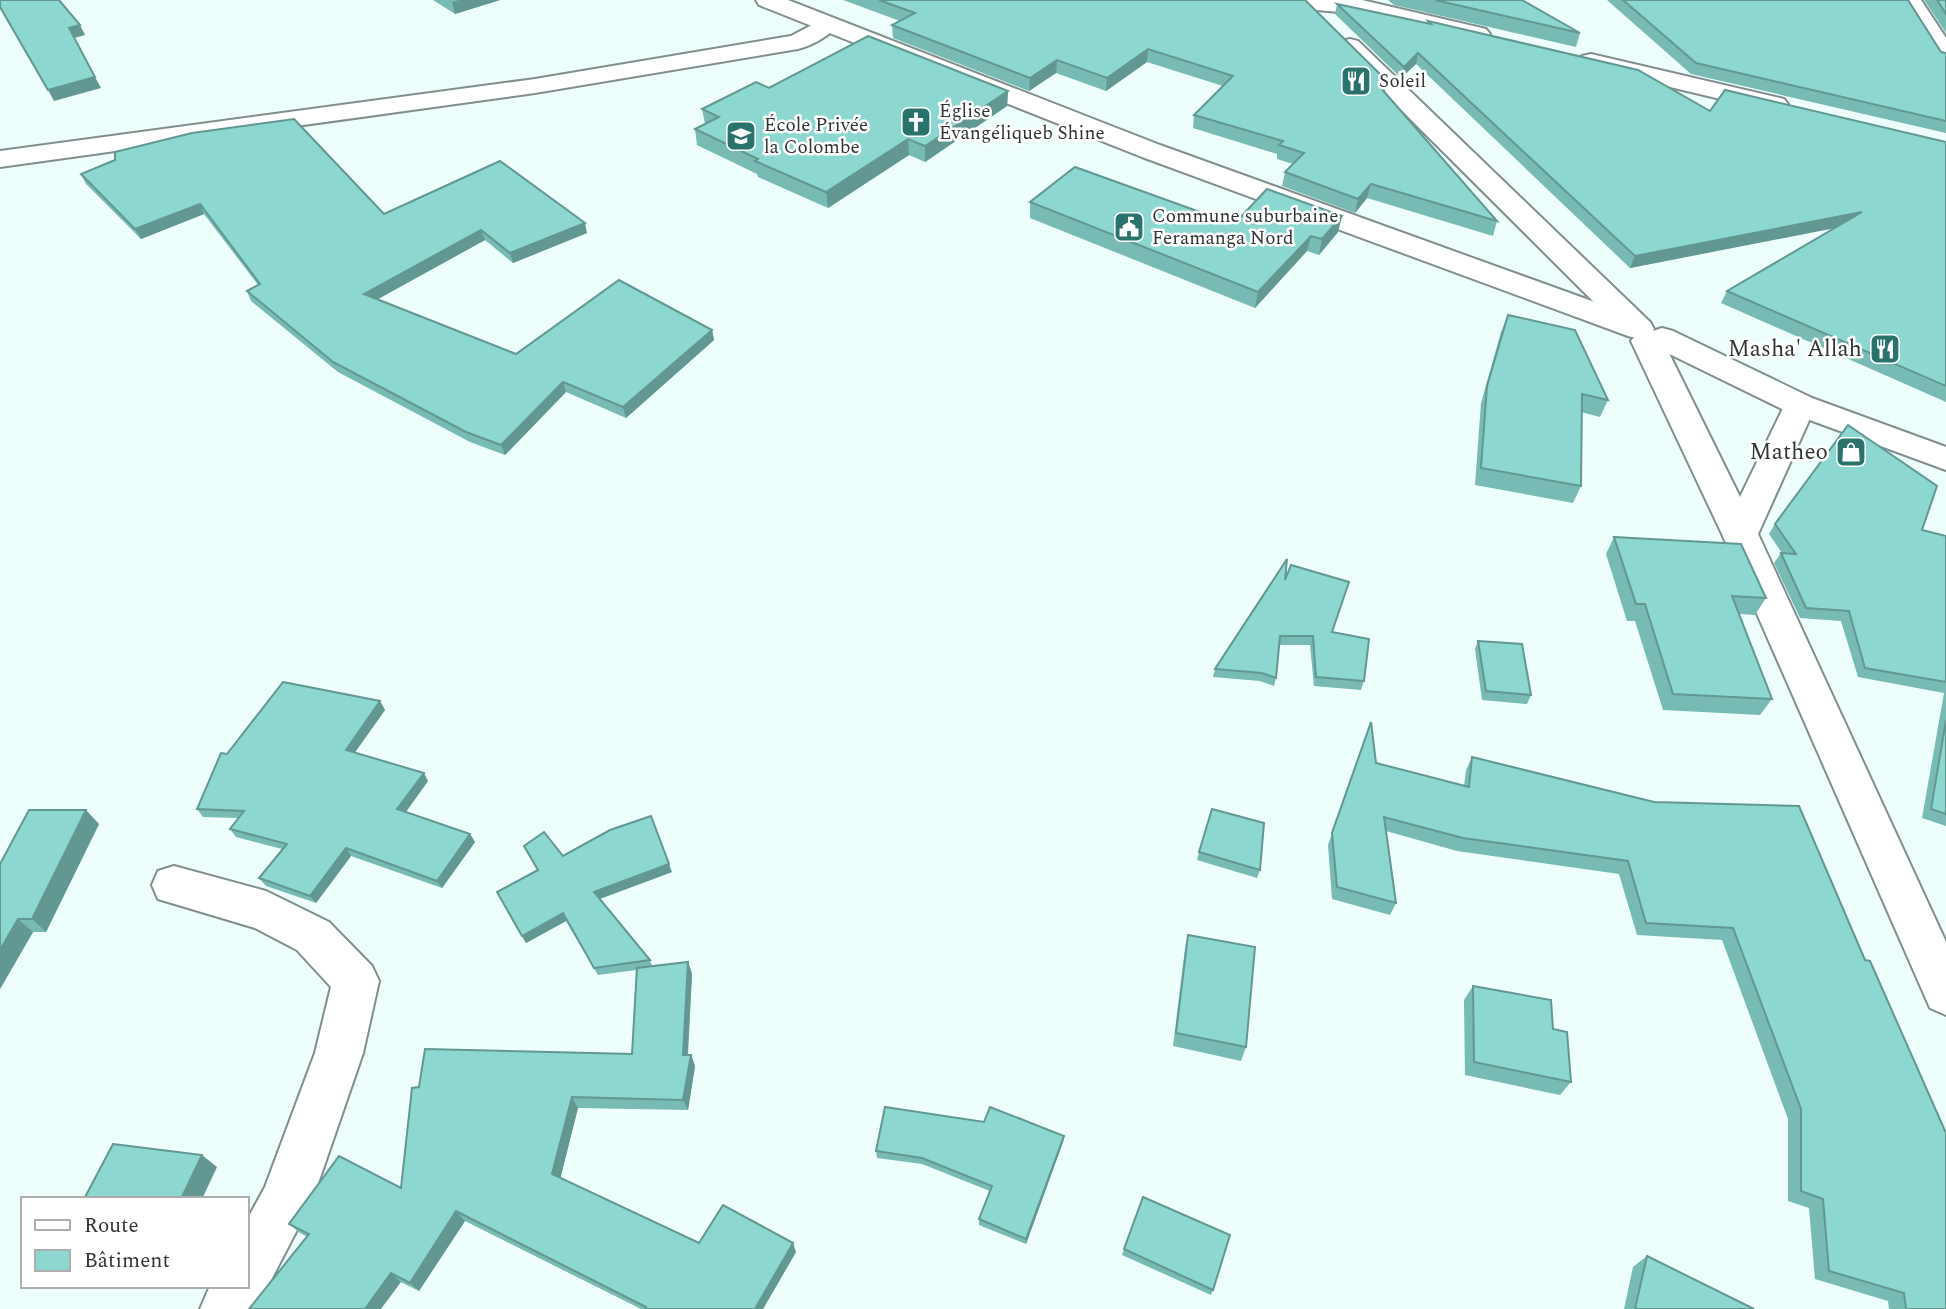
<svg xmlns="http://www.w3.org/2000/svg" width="1946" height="1309" font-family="Spectral,serif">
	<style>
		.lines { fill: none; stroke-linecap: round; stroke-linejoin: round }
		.minor-casing { stroke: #808f8d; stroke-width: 4 }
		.tertiary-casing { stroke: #808f8d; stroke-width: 4 }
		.minor { fill: #fff; fill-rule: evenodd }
		.tertiary { fill: #fff; fill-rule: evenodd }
		.wall { fill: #78bab4 }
		.shaded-wall { fill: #629792 }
		.building { fill: #8cd8d1; stroke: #629792; stroke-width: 2 }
		.labels { text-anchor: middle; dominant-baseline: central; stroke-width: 5; stroke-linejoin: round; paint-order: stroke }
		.far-poi-label { font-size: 19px; fill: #2f3534; stroke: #fff; text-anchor: start }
		.poi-label { font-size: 23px; fill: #2f3534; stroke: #fff; text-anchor: end }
	</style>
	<rect width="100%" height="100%" fill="#eefefc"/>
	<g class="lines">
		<g class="minor-casing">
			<g id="minor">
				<polygon points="1295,0 1362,0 1486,29 1490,34 1486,39 1478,41 1362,14 1305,9 1297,7"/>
				<polygon points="1899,0 1921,0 1946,38 1946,63 1937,61"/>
				<path d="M827 17 835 19 839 24C831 35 811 46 798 49L535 93 0 167V151L535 79 791 36Z"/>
				<polygon points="1350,39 1358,41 1650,322 1654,329 1652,333 1658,334 1663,341 1740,497 1788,398 1800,394 1812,398 1816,405 1758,534 1946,942 1946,1015 1930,1008 1722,534 1631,341 1634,337 1628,336 1342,51 1338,46 1342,41"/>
				<polygon points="1591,54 1784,99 1788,104 1784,109 1775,112 1582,66 1579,61 1582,56"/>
				<polygon points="174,866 266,891 329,922 372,966 379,981 363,1053 312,1201 256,1309 200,1309 210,1286 247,1286 247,1220 265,1187 315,1053 331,987 297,950 255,928 158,899 152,885 158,871"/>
			</g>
		</g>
		<g class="tertiary-casing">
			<polygon id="tertiary" points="756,0 788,0 1160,145 1650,322 1653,331 1662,328 1673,331 1812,398 1946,447 1946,470 1788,412 1651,345 1648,336 1639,338 1628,336 1142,157 759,5"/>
		</g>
		<use href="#minor" class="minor"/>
		<use href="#tertiary" class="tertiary"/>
	</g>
	<g class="wall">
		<polygon points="433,0 500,0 455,14"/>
		<polygon points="843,0 1305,0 1497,221 1493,236 1367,198 1355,213 1282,186 1285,172 1293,164 1277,159 1277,154 1193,128 1194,115 1223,86 1147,62 1106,91 1056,73 1029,91 893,38 892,25 900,21"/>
		<polygon points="1388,0 1522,0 1580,33 1576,47 1394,5"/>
		<polygon points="1607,0 1908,0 1941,52 1946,53 1946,133 1691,74"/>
		<polygon points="1924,0 1946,0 1946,33"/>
		<polygon points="1337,4 1427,23 1428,21 1710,111 1946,142 1946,402 1721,303 1727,291 1836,227 1630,268 1416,64 1401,78 1335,14"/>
		<polygon points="769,88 1008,91 1007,106 925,162 909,155 828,208 758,177 757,174 697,145 695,129 705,124 702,109"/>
		<polygon points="81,174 384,214 587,233 513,263 485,240 378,299 516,354 712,330 714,340 626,418 566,392 505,455 470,442 338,372 251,301 247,291 258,285 204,214 141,239 86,184"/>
		<polygon points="1030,202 1225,221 1342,216 1338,232 1319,255 1307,251 1255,308 1030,218"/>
		<polygon points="1508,315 1608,400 1600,417 1581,412 1581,486 1573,503 1475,485 1481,403 1501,332"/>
		<polygon points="1775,524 1922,530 1946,536 1946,826 1922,818 1944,693 1858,677 1841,621 1800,618 1774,563 1781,553 1782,553 1769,534"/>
		<polygon points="1614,537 1766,598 1755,615 1739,614 1772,699 1760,715 1663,710 1635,621 1627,621 1606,554"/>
		<polygon points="1285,580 1332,632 1364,681 1361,690 1314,686 1310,645 1279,645 1276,678 1274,686 1260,681 1213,677 1215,669"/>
		<polygon points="1478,641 1531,695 1527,704 1482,700 1475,649"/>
		<polygon points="380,701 385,710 355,752 428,781 406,812 470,834 475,842 442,888 351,856 316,903 266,886 259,878 282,849 236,837 230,829 238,818 203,817 197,809 227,754"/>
		<polygon points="1371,722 1376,763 1464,786 1466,770 1472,757 1654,802 1799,806 1946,1309 1889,1309 1888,1301 1815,1279 1809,1208 1788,1201 1788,1119 1722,940 1637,935 1619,874 1457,851 1386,831 1396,903 1390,915 1332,899 1328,845"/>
		<polygon points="99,824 46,932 33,932 0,989 0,864"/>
		<polygon points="524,846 563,856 672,872 599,899 650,960 652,966 688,962 692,974 688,1055 691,1055 695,1066 688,1110 578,1108 560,1178 699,1243 796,1252 763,1309 641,1309 465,1221 419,1291 300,1233 289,1224 401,1188 632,1054 636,970 598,975 566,921 526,943 497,892 537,870"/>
		<polygon points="1199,852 1260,870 1257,878 1197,860"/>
		<polygon points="1188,935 1246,1047 1241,1061 1173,1046 1185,949"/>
		<polygon points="1473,986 1571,1082 1560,1095 1465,1075 1464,1000"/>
		<polygon points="1064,1136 1063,1142 1026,1244 979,1225 979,1219 990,1191 922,1164 877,1158 876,1151"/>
		<polygon points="1124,1249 1213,1290 1211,1295 1122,1255"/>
		<polygon points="1647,1256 1754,1309 1624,1309 1633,1267"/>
	</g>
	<g class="shaded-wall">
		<polygon points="459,0 500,0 455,14 452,2"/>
		<polygon points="80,25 85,35 74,38 69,28"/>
		<polygon points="1148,49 1147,62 1106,91 1107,78"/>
		<polygon points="1418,53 1416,64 1401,78 1404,67"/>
		<polygon points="1057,60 1056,73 1029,91 1030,78"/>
		<polygon points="95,77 101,88 54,101 48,90"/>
		<polygon points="1387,81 1384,95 1380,87"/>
		<polygon points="1008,91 1007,106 925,162 925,146"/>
		<polygon points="908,139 909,155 828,208 826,192"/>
		<polygon points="1371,184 1367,198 1355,213 1358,199"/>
		<polygon points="200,204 204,214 141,239 135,229"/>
		<polygon points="1862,212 1856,224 1630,268 1635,256"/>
		<polygon points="1342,216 1338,232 1319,255 1322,239"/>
		<polygon points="585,223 587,233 513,263 510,253"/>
		<polygon points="481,230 485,240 369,304 364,294"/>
		<polygon points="1311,236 1307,251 1255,308 1258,292"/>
		<polygon points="712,330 714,340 626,418 623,407"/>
		<polygon points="563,382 566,392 505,455 501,445"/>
		<polygon points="380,701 385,710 351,758 346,750"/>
		<polygon points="424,773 428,781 402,817 397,809"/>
		<polygon points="86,810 99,824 46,932 32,919"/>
		<polygon points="470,834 475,842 442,888 437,881"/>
		<polygon points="346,848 351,856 316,903 310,896"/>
		<polygon points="669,864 672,872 597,900 594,892"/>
		<polygon points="563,913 566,921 526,943 522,936"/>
		<polygon points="18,919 33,932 0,989 0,950"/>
		<polygon points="688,962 692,974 687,1066 683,1055"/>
		<polygon points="691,1055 695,1066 688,1110 683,1100"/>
		<polygon points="572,1097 578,1108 559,1184 552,1174"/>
		<polygon points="1064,1136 1063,1142 1026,1244 1026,1239"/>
		<polygon points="202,1155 217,1167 202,1199 181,1199"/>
		<polygon points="456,1211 465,1221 419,1291 410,1283"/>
		<polygon points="793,1243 796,1252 763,1309 755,1309"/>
		<polygon points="391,1273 401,1282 381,1309 365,1309"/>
	</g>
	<g class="building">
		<polygon points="0,0 59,0 80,25 69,28 95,77 48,90 0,7"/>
		<polygon points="879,0 1305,0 1387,81 1380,87 1497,221 1371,184 1358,199 1285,172 1304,153 1279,145 1283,141 1194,115 1233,76 1148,49 1107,78 1057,60 1030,78 892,25 915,13"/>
		<polygon points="1435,0 1522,0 1580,33"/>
		<polygon points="1623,0 1908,0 1941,52 1946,53 1946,121 1696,63"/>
		<polygon points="1937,0 1946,0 1946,14"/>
		<polygon points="1337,4 1431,24 1428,21 1638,70 1710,111 1725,90 1946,142 1946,386 1727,291 1862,212 1635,256 1418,53 1404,67"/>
		<polygon points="868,36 1008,91 925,146 908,139 826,192 755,161 758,159 695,129 719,117 702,109 756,82 769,88"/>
		<polygon points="294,119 384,214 500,161 585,223 510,253 481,230 364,294 516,354 619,280 712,330 623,407 563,382 501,445 466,432 333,362 247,291 260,284 200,204 135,229 81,174 115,160 115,152 192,133"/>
		<polygon points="1075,167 1225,221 1229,217 1238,220 1267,189 1342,216 1322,239 1311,236 1258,292 1030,202"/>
		<polygon points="1508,315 1575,330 1608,400 1582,394 1581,486 1481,468 1487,386"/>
		<polygon points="1848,425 1937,486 1922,530 1946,536 1946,682 1865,668 1849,611 1806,608 1781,553 1796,554 1775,524"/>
		<polygon points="1614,537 1741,544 1766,598 1732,596 1772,699 1673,694 1645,604 1636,604"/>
		<polygon points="1287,559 1285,580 1291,565 1349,582 1332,632 1369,639 1364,681 1316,677 1313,636 1280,636 1276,678 1262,673 1215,669"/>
		<polygon points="1478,641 1522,644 1531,695 1486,691"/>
		<polygon points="283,682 380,701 346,750 424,773 397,809 470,834 437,881 346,848 310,896 259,878 287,844 230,829 244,811 197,809 221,753 227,754"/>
		<polygon points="1946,720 1946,814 1931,809"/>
		<polygon points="1371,722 1376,763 1469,787 1472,757 1654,802 1799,806 1865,960 1870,961 1946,1133 1946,1309 1906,1309 1904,1293 1829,1271 1823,1199 1801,1191 1801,1109 1733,928 1646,923 1628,861 1463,838 1384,817 1396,903 1337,887 1332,833"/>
		<polygon points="1212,809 1264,823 1260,870 1199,852"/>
		<polygon points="29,810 86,810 32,919 18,919 0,950 0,864"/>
		<polygon points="651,816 669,864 594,892 650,960 594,968 563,913 522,936 497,892 538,870 524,846 544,832 563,856 610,830"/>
		<polygon points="1188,935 1255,947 1246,1047 1176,1033"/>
		<polygon points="688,962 683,1055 691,1055 683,1100 572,1097 552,1174 699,1243 723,1205 793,1243 755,1309 645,1309 646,1307 456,1211 410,1283 391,1273 365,1309 249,1309 309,1234 289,1224 339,1156 401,1188 412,1088 419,1087 425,1049 632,1054 637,968"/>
		<polygon points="1473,986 1551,1000 1553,1029 1567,1032 1571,1082 1474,1062"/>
		<polygon points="885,1107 984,1122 990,1107 1064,1136 1026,1239 979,1219 992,1186 922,1158 876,1151"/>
		<polygon points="113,1144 202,1155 181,1199 84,1199"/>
		<polygon points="1143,1197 1230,1235 1213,1290 1124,1249"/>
		<polygon points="1647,1256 1754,1309 1635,1309"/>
	</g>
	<defs>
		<g id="restaurant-square" transform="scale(1.575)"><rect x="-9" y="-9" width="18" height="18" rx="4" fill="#2a736d" stroke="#fff"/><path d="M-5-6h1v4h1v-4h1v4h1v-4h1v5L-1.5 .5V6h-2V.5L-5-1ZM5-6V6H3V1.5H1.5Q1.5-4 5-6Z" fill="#fff"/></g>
		<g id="church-square" transform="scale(1.575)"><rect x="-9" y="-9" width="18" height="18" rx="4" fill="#2a736d" stroke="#fff"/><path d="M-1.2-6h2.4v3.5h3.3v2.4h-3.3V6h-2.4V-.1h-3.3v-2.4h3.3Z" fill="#fff"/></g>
		<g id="school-square" transform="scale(1.575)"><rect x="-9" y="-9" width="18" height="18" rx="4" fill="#2a736d" stroke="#fff"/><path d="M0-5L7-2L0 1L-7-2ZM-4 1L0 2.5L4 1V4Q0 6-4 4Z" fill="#fff"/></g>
		<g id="civic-square" transform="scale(1.575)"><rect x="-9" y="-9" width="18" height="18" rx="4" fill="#2a736d" stroke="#fff"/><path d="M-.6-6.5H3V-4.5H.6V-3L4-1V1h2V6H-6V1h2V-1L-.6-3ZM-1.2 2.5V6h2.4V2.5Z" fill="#fff"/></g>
		<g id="shop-square" transform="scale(1.575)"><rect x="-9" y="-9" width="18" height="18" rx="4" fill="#2a736d" stroke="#fff"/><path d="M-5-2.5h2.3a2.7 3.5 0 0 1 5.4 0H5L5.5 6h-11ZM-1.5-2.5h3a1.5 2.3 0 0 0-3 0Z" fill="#fff"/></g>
	</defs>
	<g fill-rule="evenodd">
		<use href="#restaurant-square" x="1356" y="81"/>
		<use href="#church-square" x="916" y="122"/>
		<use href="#school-square" x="741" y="136"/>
		<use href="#civic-square" x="1129" y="227"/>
		<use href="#restaurant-square" x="1885" y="349"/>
		<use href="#shop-square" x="1851" y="452"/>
	</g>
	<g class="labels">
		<g class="far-poi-label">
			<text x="1379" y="81">Soleil</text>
			<text x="939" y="111">Église<tspan x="939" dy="22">Évangéliqueb Shine</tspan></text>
			<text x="764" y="125">École Privée<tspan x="764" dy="22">la Colombe</tspan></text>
			<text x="1152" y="216">Commune suburbaine<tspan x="1152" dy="22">Feramanga Nord</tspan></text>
		</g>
		<g class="poi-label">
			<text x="1862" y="349">Masha' Allah</text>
			<text x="1828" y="452">Matheo</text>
		</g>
	</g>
	<rect x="21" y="1197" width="228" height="91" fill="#ffffff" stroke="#acaeae" stroke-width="2"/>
	<rect x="35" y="1220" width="35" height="10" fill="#ffffff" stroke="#acaeae" stroke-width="2"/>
	<text x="84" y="1232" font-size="21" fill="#2f3534">Route</text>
	<rect x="35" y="1250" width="35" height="21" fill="#8cd8d1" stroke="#acaeae" stroke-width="2"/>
	<text x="84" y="1267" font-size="21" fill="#2f3534">Bâtiment</text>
</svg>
